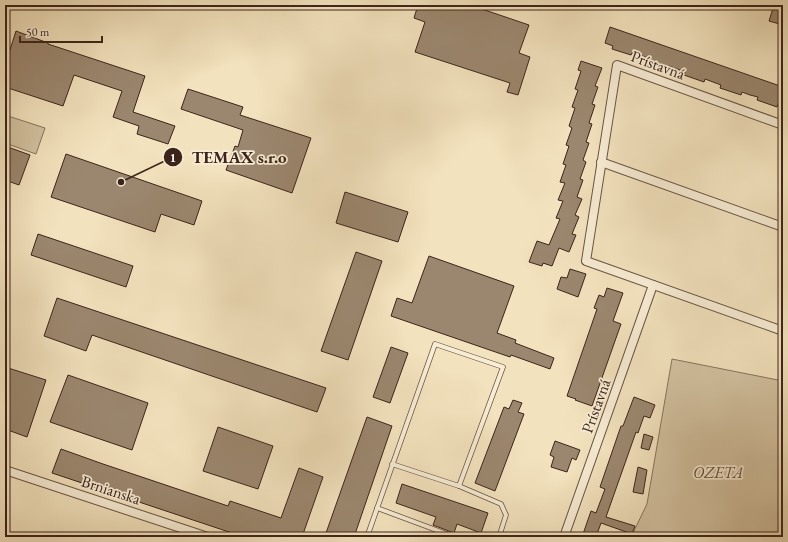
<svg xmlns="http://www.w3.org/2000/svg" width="788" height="542" font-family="'EB Garamond',serif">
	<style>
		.green { fill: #d3c2a1; stroke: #88735e }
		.building { fill: #9b876f; stroke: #3d241b }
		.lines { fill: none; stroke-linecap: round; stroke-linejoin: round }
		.lane-casing { stroke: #6a5444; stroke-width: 5.5 }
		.street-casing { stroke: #6a5444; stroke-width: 10 }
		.lane { stroke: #f7ecd4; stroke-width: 4 }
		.street { stroke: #f7ecd4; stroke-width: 8 }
		.labels { text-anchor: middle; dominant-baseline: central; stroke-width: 3.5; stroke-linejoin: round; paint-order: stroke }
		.street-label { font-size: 16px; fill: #3d241b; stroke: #f7ecd4 }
		.park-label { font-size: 16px; font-style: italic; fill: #624c3c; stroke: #f7ecd4 }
		.leader { fill: none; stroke: #3d241b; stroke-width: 1.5 }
		.callout-dot { fill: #3d241b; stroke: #f7ecd4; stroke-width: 1.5 }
		.mark-label { font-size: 12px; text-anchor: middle; font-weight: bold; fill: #fff }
		.callout-label { font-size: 17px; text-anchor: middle; font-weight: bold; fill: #3d241b; stroke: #f7ecd4; stroke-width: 3.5; stroke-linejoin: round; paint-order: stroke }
	</style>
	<rect width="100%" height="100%" fill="#f2e2bd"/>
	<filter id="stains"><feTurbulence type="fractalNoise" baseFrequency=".005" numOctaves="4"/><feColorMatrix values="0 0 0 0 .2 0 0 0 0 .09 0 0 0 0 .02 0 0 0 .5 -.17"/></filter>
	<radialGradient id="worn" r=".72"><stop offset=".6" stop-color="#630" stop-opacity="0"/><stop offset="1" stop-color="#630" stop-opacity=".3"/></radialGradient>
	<g class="green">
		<polygon points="5,115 45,128 36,154 5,143"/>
		<polygon points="672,359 783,381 783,537 631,537 647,504"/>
	</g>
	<g class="building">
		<polygon points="418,5 470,5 529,25 519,53 530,57 518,95 507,92 510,83 415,52 425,22 414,18"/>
		<polygon points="774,5 783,5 783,25 769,21"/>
		<polygon points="610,27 783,87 783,106 778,104 777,107 757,100 758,97 750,95 742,92 741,95 720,88 721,85 705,79 704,82 684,75 685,72 669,66 668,69 658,66 647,61 648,58 640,55 632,53 631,55 612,49 613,46 605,43"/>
		<polygon points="16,31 48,43 48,44 145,76 133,112 175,126 168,144 137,134 139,126 113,117 122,91 74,75 63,106 5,87 5,58 7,59"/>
		<polygon points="581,61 602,68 595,86 598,87 592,104 595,105 589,123 592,124 586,142 589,143 583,160 586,162 580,179 583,180 577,197 582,199 575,215 579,217 572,234 576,235 569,252 559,248 552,266 543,263 542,266 529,262 537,241 549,245 560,219 556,218 563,201 558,200 565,183 560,182 566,165 563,164 569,146 566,145 572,128 569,126 575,108 572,107 578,90 575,89 581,71 578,70"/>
		<polygon points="188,89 243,107 240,115 311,138 292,193 226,170 235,146 238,147 243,130 181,109"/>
		<polygon points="5,146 30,155 19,185 5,180"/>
		<polygon points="66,154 202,201 194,225 161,214 155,232 51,197"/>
		<polygon points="345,192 408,212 398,242 336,223"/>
		<polygon points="38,234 133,266 126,287 31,255"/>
		<polygon points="356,252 382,261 348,360 321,351"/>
		<polygon points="429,256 514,286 497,333 516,340 515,343 554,358 550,369 511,355 510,357 391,316 397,298 412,303"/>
		<polygon points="570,269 586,274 578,297 557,289 561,277 567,278"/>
		<polygon points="607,288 623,293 613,321 621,324 592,406 575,400 576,399 567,396 597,309 594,308 599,295 604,297"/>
		<polygon points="57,298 326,388 317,412 92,335 86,351 44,336"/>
		<polygon points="391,347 408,353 390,403 373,397"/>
		<polygon points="5,367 46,380 27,437 5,429"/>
		<polygon points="68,375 148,403 132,450 50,422"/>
		<polygon points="634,397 655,405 650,418 644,416 638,433 636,432 606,517 635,526 632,534 601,523 596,537 582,537 591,511 596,513 605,489 600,487 621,426 623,426"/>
		<polygon points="513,400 522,403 518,412 524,414 495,491 475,483 504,407 509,409"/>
		<polygon points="367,417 392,426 354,537 337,537 326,533"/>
		<polygon points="218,427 273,446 258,489 203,471"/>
		<polygon points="644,434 653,437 649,450 641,448"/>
		<polygon points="555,441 580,450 576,460 572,458 567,472 551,467 554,457 550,455"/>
		<polygon points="61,449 103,464 228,506 230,501 281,518 299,468 323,477 302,537 244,537 52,473"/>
		<polygon points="638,467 647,470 643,494 633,492"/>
		<polygon points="402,484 488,513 481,533 457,524 454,533 433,525 436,517 396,503"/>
	</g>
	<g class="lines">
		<g class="lane-casing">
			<g id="lane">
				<polyline points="459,486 501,504 506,515 499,537"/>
				<polyline points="377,508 455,537"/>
				<polyline points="367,537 435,344 503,367 459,486 392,464"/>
			</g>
		</g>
		<g class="street-casing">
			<g id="street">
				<polyline points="783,125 617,65 586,261 783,331"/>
				<polyline points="601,162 783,227"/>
				<polyline points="5,470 208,537"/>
				<polyline points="564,537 653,285"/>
			</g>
		</g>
		<use href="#lane" class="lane"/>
		<use href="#street" class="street"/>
	</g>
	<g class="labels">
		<g class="street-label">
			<text transform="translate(658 65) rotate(20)">Prístavná</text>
			<text transform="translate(596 406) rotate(-70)">Prístavná</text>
			<text transform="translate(111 490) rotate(18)">Brnianska</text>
		</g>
		<g class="park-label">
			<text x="718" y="472">OZETA</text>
		</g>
	</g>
	<path class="leader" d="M121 182L173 157"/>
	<g class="callout-dot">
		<circle cx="121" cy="182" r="4"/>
		<circle cx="173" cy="157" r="10"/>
	</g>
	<g class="mark-label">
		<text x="173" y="162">1</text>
	</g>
	<g class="callout-label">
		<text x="239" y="163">TEMAX s.r.o</text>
	</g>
	<rect width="788" height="542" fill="none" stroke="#f2e2bd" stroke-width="20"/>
	<rect x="6" y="6" width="776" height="530" fill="none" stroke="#3d241b" stroke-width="2"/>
	<rect x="10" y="10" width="768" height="522" fill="none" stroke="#3d241b"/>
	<path d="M20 36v6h82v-6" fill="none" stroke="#3d241b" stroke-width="2"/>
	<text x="26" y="36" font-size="12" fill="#3d241b" stroke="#f7ecd4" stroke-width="3" paint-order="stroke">50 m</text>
	<rect width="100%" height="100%" filter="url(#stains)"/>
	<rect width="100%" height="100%" fill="url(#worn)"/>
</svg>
